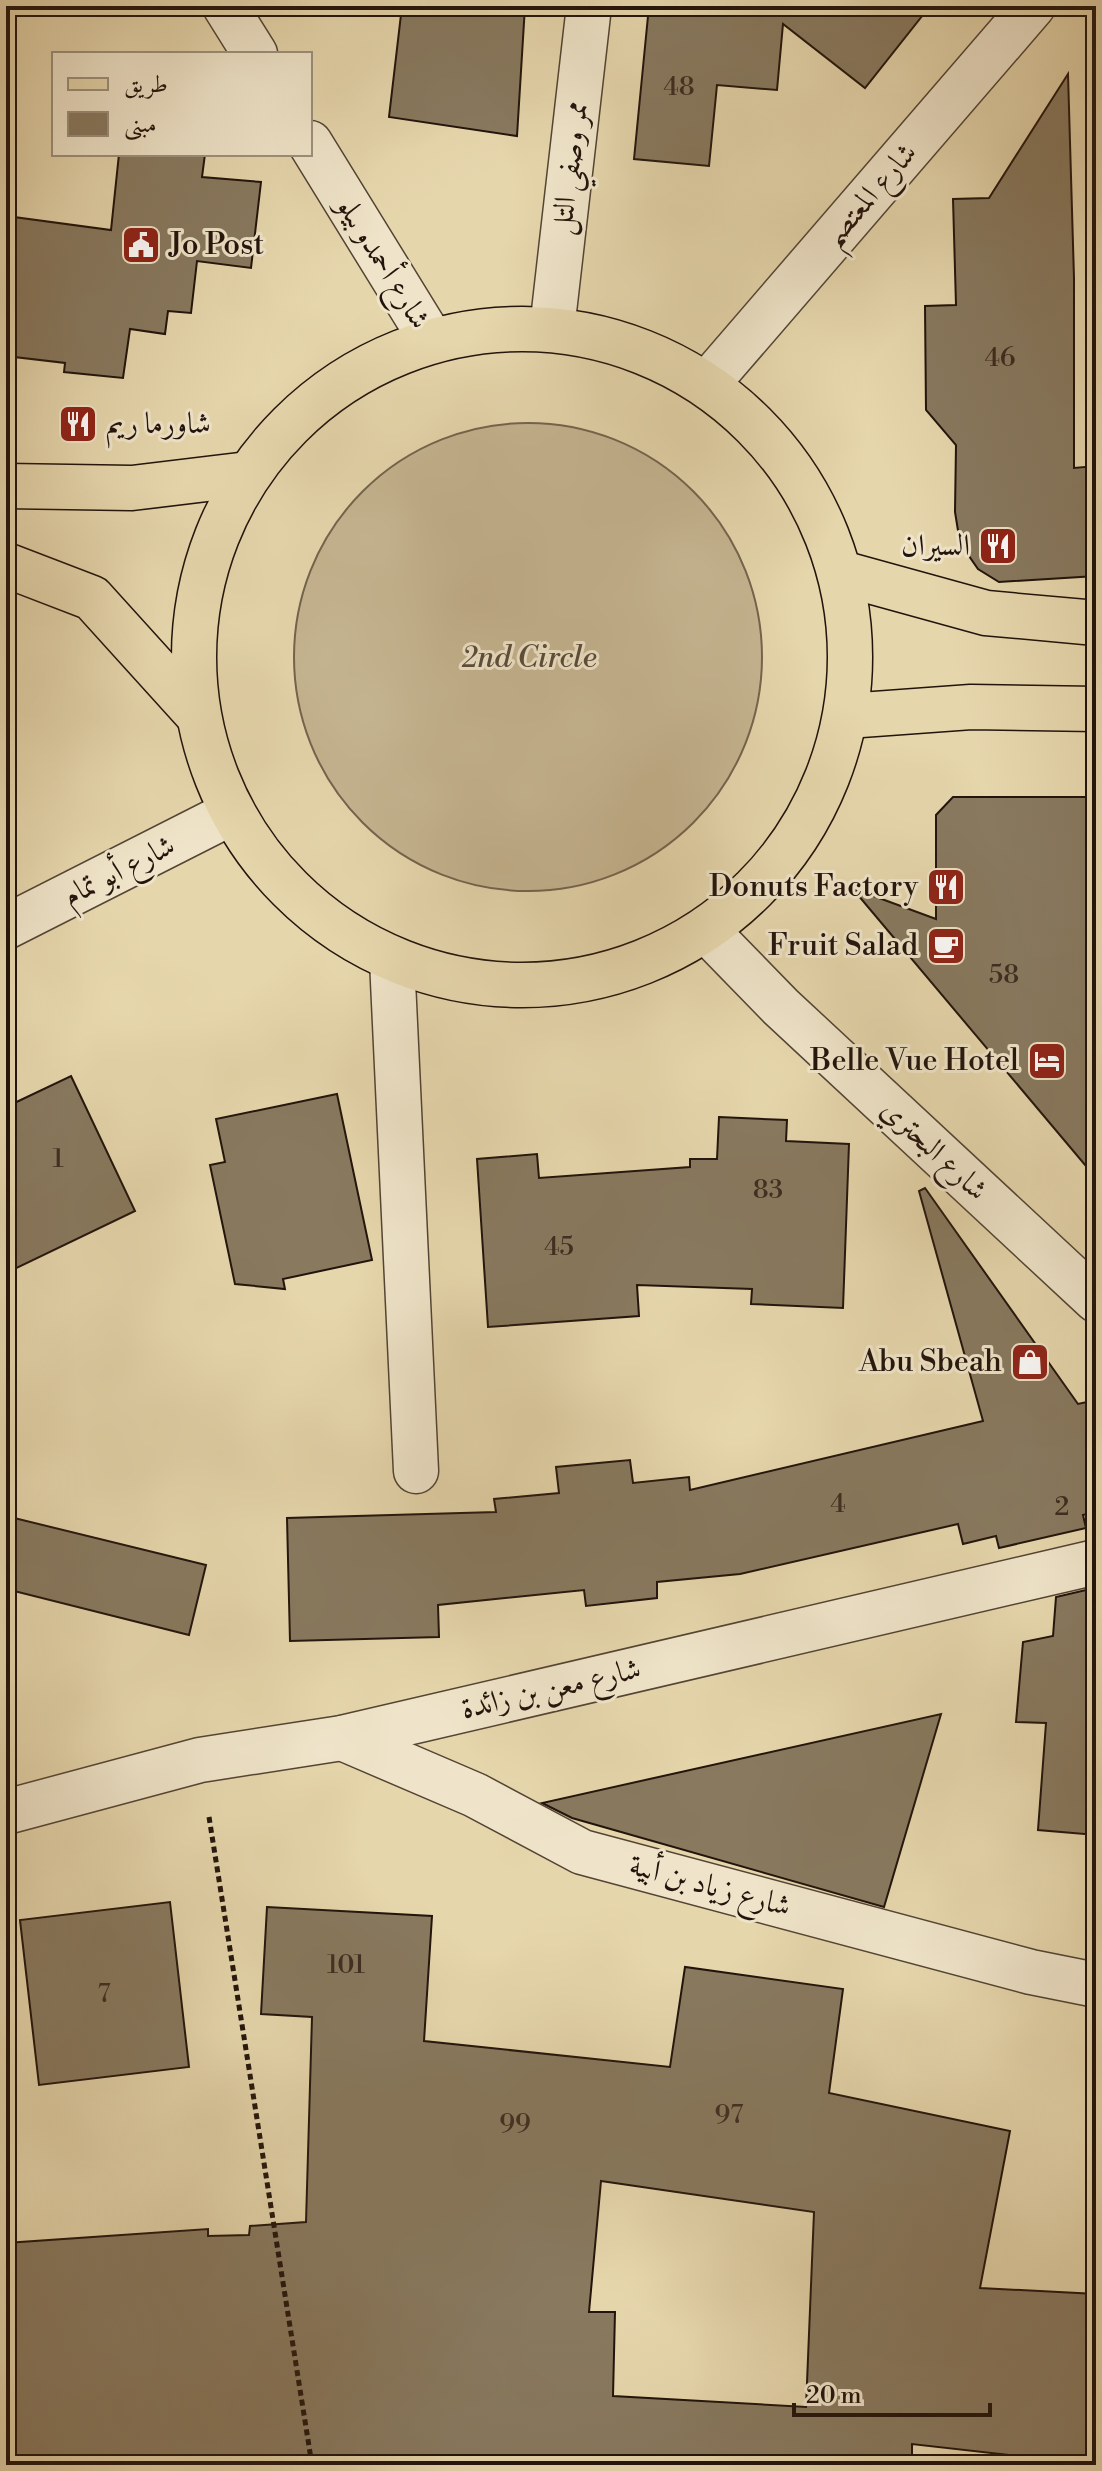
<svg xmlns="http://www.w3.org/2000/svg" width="1102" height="2471" font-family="'Libre Bodoni',Amiri,serif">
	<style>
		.green { fill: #c5b591; stroke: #74644e; stroke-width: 2 }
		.building { fill: #88795f; stroke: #22140c; stroke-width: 2; fill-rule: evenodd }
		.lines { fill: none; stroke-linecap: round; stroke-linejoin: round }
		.minor-casing { stroke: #534434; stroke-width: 47 }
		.major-casing { stroke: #22140c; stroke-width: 47 }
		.path { stroke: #22140c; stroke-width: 5; stroke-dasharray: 6 4; stroke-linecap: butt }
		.minor { stroke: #efe4c9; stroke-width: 44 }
		.major { stroke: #e6d6ac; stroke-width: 44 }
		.labels { text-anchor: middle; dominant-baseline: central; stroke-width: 6; stroke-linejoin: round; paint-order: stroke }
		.number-label { font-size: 26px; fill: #3c2d21 }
		.street-label { font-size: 30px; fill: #22140c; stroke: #efe4c9 }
		.poi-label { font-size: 30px; fill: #22140c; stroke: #efe4c9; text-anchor: end }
		.park-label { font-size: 30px; font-style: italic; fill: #5b4c3b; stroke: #efe4c9 }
	</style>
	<rect width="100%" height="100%" fill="#e6d6ac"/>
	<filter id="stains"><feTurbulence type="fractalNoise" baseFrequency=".0025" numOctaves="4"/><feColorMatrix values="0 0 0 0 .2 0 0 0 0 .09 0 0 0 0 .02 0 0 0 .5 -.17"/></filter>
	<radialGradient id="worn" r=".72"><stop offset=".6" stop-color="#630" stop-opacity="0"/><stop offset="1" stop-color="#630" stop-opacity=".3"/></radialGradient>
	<circle class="green" cx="528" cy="657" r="234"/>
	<g class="building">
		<polygon points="402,6 525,6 517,136 389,117"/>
		<polygon points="649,6 930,6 865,88 783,24 777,90 717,85 709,166 634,159"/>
		<polygon points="1068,74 1074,278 1074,468 1096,466 1096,576 999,582 978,569 960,543 955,512 956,445 926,410 925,306 956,305 953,199 989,198"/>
		<polygon points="119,154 205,154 202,177 261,182 251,268 197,261 191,313 168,311 165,334 130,329 123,378 64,372 65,363 6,356 6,216 111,230"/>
		<polygon points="953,797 1096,797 1096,1178 852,888 936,919 936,815"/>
		<polygon points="71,1076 135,1211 6,1273 6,1107"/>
		<polygon points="337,1094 372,1260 283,1279 285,1289 235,1284 210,1165 225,1162 216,1119"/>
		<polygon points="719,1117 787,1120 786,1141 849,1144 843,1308 751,1304 752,1289 637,1285 639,1316 488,1327 477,1159 537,1154 539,1178 690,1167 690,1159 717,1159"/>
		<polygon points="925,1188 1078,1404 1096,1400 1096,1512 1083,1515 1086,1528 999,1548 996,1536 963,1544 958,1524 740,1574 657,1582 657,1598 586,1606 584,1590 438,1605 439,1637 290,1641 287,1518 496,1512 494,1499 559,1493 556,1467 630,1460 633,1483 689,1477 690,1490 983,1421 919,1191"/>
		<polygon points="6,1516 206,1565 189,1635 6,1589"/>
		<polygon points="1086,1590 1096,1590 1096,1835 1038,1830 1046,1723 1016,1722 1023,1642 1053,1636 1056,1597"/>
		<polygon points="941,1714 884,1907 572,1818 542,1803"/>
		<polygon points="170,1902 189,2067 39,2085 20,1920"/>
		<path d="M267 1907 432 1916 424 2041 670 2067 685 1967 843 1989 829 2093 1010 2131 980 2288 1096 2294V2465L912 2444V2465H6V2243L208 2229V2236L249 2235 250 2226 306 2222 312 2017 261 2014ZM601 2181 814 2212 806 2407 613 2396 615 2312H589Z"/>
	</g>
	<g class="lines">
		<g class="minor-casing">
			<g id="minor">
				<polyline points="225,6 255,54"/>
				<polyline points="310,143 432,341"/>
				<polyline points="552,329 589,6"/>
				<polyline points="707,384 1033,6"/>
				<polyline points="6,927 231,813"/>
				<polyline points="706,930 781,1007 1096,1300"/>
				<polyline points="392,960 416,1471"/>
				<polyline points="342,1738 475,1795 582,1852 1031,1972 1096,1985"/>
				<polyline points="6,1812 200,1760 342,1738 1096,1562"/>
			</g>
		</g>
		<g class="major-casing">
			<g id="major">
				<circle cx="522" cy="657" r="328"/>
				<polyline points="6,486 132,488 248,474"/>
				<polyline points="6,565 92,598 197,714"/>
				<polyline points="841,573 986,613 1096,623"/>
				<polyline points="847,716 971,707 1096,709"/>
			</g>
		</g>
		<polyline class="path" points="209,1817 312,2465"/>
		<use href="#minor" class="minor"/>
		<use href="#major" class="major"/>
	</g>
	<defs>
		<g id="civic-square" transform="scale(2)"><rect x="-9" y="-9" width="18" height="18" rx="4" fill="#8f2418" stroke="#efe4c9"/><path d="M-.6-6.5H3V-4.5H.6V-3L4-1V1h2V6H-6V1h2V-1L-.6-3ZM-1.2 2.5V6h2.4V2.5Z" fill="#fff"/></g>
		<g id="restaurant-square" transform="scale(2)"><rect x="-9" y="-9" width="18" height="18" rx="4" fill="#8f2418" stroke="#efe4c9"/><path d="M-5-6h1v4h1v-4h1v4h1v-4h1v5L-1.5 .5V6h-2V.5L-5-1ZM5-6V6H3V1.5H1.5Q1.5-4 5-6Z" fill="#fff"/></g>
		<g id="cafe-square" transform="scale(2)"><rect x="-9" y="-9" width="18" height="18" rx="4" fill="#8f2418" stroke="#efe4c9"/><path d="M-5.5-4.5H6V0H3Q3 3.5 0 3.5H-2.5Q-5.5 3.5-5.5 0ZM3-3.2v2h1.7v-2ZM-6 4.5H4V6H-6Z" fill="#fff"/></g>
		<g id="hotel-square" transform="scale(2)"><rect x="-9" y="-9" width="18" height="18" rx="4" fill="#8f2418" stroke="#efe4c9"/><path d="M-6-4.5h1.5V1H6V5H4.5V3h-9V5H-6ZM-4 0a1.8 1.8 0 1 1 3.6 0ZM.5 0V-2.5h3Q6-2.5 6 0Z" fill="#fff"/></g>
		<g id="shop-square" transform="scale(2)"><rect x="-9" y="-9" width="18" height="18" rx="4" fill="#8f2418" stroke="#efe4c9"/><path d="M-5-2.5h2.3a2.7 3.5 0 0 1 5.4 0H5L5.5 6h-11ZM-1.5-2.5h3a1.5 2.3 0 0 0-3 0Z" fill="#fff"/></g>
	</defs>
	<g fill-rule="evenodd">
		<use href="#civic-square" x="141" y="245"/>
		<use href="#restaurant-square" x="78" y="424"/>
		<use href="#restaurant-square" x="998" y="546"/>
		<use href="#restaurant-square" x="946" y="887"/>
		<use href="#cafe-square" x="946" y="946"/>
		<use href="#hotel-square" x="1047" y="1061"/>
		<use href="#shop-square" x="1030" y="1362"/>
	</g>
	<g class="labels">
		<g class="number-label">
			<text x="679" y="87">48</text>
			<text x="1000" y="358">46</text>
			<text x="1004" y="975">58</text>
			<text x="58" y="1159">1</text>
			<text x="768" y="1190">83</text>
			<text x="559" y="1247">45</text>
			<text x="838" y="1504">4</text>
			<text x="1062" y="1507">2</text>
			<text x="346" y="1965">101</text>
			<text x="104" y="1994">7</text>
			<text x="729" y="2115">97</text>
			<text x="515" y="2124">99</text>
		</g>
		<g class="street-label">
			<text transform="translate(570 168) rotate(-83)">ممر وصفي التل</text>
			<text transform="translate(870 195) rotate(-49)">شارع المعتصم</text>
			<text transform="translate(383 263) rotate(58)">شارع أحمدو بيلو</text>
			<text transform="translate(119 871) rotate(-27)">شارع أبو تمام</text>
			<text transform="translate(934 1150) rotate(43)">شارع البحتري</text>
			<text transform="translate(551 1689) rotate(-13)">شارع معن بن زائدة</text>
			<text transform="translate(710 1886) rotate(15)">شارع زياد بن أبية</text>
		</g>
		<g class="poi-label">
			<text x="169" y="245" text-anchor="start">Jo Post</text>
			<text x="106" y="424" text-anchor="start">شاورما ريم</text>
			<text x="970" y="546">السيران</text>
			<text x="918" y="887">Donuts Factory</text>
			<text x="918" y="946">Fruit Salad</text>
			<text x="1019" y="1061">Belle Vue Hotel</text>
			<text x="1002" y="1362">Abu Sbeah</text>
		</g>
		<g class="park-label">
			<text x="529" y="658">2nd Circle</text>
		</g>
	</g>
	<rect width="1102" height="2471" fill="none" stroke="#e6d6ac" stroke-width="32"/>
	<rect x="8" y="8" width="1086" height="2455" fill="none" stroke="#22140c" stroke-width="4"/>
	<rect x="16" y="16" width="1070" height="2439" fill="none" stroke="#22140c" stroke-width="2"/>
	<rect x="52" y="52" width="260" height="104" fill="#efe4c9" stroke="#9d917d" stroke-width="2"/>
	<rect x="68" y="78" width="40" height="12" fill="#e6d6ac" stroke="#9d917d" stroke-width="2"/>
	<text x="124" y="92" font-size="24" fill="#22140c">طريق</text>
	<rect x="68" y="112" width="40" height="24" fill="#88795f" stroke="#9d917d" stroke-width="2"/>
	<text x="124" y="132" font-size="24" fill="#22140c">مبنى</text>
	<path d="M794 2403v12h196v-12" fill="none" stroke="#22140c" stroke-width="4"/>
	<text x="806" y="2403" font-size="24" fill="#22140c" stroke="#efe4c9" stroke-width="6" paint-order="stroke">20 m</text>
	<rect width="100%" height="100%" filter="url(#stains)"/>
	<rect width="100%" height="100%" fill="url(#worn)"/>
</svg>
